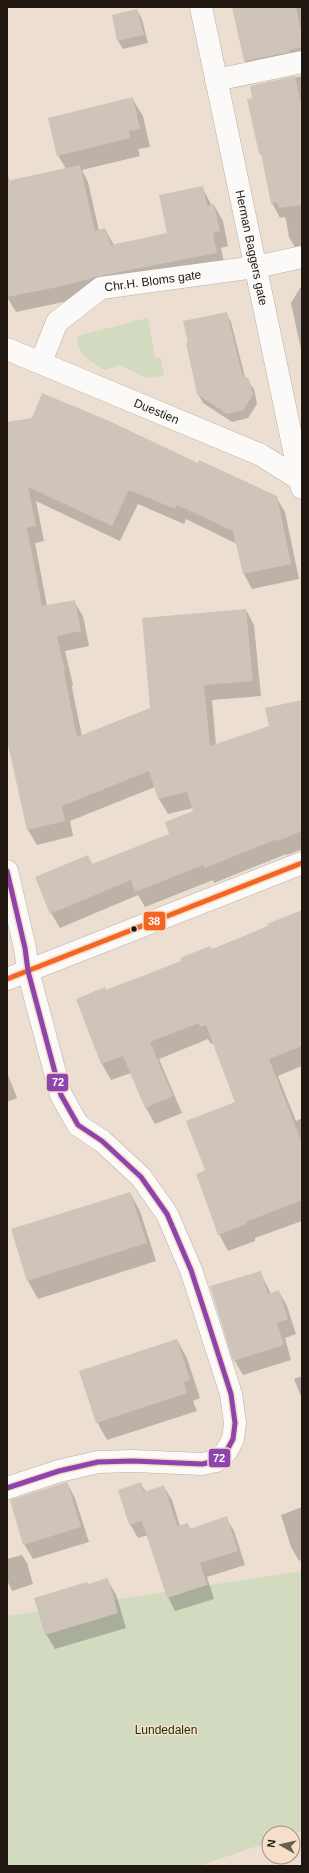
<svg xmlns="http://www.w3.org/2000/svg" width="309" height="1873" font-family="Arial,sans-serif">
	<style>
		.green { fill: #d2dac0 }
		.shadow { fill: #0003 }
		.building { fill: #cec4ba }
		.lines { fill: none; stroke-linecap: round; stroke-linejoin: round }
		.minor-casing { stroke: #b8aea4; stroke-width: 23 }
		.tertiary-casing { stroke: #b8aea4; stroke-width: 23 }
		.minor { stroke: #fcfaf8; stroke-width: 22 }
		.tertiary { stroke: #fcfaf8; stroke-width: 22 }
		.bus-1-casing { stroke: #f6dec8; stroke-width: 8 }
		.bus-2-casing { stroke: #f6dec8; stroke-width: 8 }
		.bus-1 { stroke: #f26522; stroke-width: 5 }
		.bus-2 { stroke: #8e44ad; stroke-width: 5 }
		.bus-dot { fill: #201810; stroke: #f6dec8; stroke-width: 1.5 }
		.labels { text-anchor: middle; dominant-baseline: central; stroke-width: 3; stroke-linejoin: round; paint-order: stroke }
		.street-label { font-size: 12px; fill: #201810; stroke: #f6dec8 }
		.park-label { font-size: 12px; fill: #153401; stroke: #f6dec8 }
		.line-badge { stroke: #f6dec8; stroke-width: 1.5 }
		.badge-label { font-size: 11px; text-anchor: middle; font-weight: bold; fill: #fff }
	</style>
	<rect width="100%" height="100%" fill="#ecdfd2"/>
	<g class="green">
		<path d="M148 318 155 358H161L164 376 147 378 119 365 105 370C89 360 78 356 77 336Z"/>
		<polygon points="302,1571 302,1831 293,1834 269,1833 269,1842 199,1866 7,1866 7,1616"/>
	</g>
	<g class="shadow">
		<polygon points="233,7 301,7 302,70 256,79 245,61"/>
		<polygon points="137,10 142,19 148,43 123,49 118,41"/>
		<polygon points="302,76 302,251 298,252 289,237 286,219 284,217 280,218 272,203 264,160 260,153 251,87"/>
		<polygon points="132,98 143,116 150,147 138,149 140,156 82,170 88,182 99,231 105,229 114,245 168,234 202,187 212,206 214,205 223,221 228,246 221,248 225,268 16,312 7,297 7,170 9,181 66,169 58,155"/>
		<polygon points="300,288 302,288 302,354 291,303"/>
		<polygon points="226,313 231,322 245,377 254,389 257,404 248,418 232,422 203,403 198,394"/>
		<polygon points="7,423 198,464 276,497 285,512 299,579 252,589 244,574 237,544 186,519 184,524 138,504 120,541 36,501 44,541 35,543 47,606 74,601 83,616 89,646 65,651 73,685 72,686 73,693 82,736 151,708 246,610 254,625 261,696 212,700 216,745 271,727 302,701 302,852 300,850 287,855 286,854 214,883 213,880 145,907 138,895 60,928 51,913 88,856 93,865 170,835 194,811 193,808 168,814 159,799 155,787 70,821 73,836 37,845 28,830 7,730"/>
		<polygon points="302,911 302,1066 278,1076 296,1121 302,1118 302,1221 255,1238 255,1241 228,1251 219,1234 237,1102 214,1043 211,1044 208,1039 159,1059 182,1113 155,1124 146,1108 131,1073 111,1080 102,1064 77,1000 106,991 212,950 269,926"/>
		<polygon points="7,1072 17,1098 7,1102"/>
		<polygon points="130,1193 140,1211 156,1261 38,1299 28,1281 12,1230"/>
		<polygon points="260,1272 271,1294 279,1292 287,1306 296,1334 285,1338 291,1360 243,1375 234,1360"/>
		<polygon points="177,1340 187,1358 200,1398 193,1401 197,1411 107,1440 97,1422"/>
		<polygon points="302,1376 302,1399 294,1379"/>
		<polygon points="67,1483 75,1498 89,1542 33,1559 24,1544"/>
		<polygon points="141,1484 146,1492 164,1487 172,1500 180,1526 187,1524 190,1529 226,1518 234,1531 245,1565 207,1577 214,1599 175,1611 168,1597 148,1535 138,1538 130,1524"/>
		<polygon points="302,1507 302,1559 299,1561 291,1547 281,1515"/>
		<polygon points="22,1555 27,1563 33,1584 12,1591 7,1580 7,1559"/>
		<polygon points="107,1580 116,1594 126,1628 55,1649 46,1634"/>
	</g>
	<g class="building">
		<polygon points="232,7 296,7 302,36 302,47 289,50 290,52 244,61"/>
		<polygon points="137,9 144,35 117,41 112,15"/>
		<polygon points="295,76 302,109 302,205 279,208 277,202 271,204 261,153 259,154 247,99 252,98 250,86"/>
		<polygon points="133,97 140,129 129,131 130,138 57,156 48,118"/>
		<polygon points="80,165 95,231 105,228 111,245 167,233 159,195 203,186 207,206 214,204 220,231 213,233 217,253 99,276 63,286 7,297 7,181"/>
		<polygon points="227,312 242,374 249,379 253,395 243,410 227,414 197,394 186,343 188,343 183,321"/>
		<polygon points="42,393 107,420 198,463 199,460 277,496 291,564 243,574 233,531 177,505 175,509 129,490 112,526 28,487 36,526 27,528 42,606 75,600 81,631 57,636 65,670 64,670 65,677 77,737 150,708 142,618 246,609 253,681 204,685 210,746 269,726 265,708 302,700 302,831 278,841 277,839 205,868 203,865 135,892 131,880 50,914 35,877 88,855 92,864 169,834 165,822 193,811 187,792 158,799 149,771 62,806 65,821 27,830 7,740 7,422 32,418"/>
		<polygon points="302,910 302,1046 269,1059 302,1143 302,1200 246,1222 246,1224 218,1235 196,1174 205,1170 186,1121 235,1102 206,1025 200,1027 199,1023 150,1042 173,1096 145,1108 123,1056 101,1064 76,999 105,987 106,990 181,961 180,958 210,946 212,949 268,926 267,924"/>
		<polygon points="130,1192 147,1243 27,1281 11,1229"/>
		<polygon points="261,1271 268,1294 279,1290 288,1319 277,1323 284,1345 233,1361 210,1286"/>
		<polygon points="177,1339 190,1380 184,1382 187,1393 96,1423 79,1371"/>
		<polygon points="67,1482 81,1527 23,1545 10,1500"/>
		<polygon points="141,1482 144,1492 164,1485 177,1526 188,1523 190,1529 227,1516 238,1551 200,1563 207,1585 167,1598 142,1521 129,1525 118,1490"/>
		<polygon points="108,1578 118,1613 45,1635 34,1598 87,1582 88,1584"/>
	</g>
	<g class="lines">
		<g class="minor-casing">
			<g id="minor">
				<path id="s1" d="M201 7 302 488"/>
				<polyline points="216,80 302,62"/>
				<path id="s2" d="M7 349 261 455 302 481"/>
				<path id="s3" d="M41 362 57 322 101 288 256 267 302 257"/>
				<polyline points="7,871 25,948 28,971 61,1095 78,1125 102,1141 141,1177 167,1214 191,1270 207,1319 231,1394 235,1423 233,1439 226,1452 216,1461 202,1464 133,1461 98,1462 59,1471 7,1488"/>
			</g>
		</g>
		<g class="tertiary-casing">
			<polyline id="tertiary" points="7,979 302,863"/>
		</g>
		<use href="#minor" class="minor"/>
		<use href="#tertiary" class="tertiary"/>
		<g class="bus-1-casing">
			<polyline id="bus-1" points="7,979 302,863"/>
		</g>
		<g class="bus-2-casing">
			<polyline id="bus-2" points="7,871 25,948 28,971 61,1095 78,1125 102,1141 141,1177 167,1214 191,1270 207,1319 231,1394 235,1423 233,1439 226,1452 216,1461 202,1464 133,1461 98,1462 59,1471 7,1488"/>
		</g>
		<use href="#bus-1" class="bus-1"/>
		<use href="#bus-2" class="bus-2"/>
	</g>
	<circle class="bus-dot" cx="134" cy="929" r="3.5"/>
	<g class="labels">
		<g class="street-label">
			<text stroke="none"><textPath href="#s1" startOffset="246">Herman Baggers gate</textPath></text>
			<text stroke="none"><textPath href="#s3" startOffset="151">Chr.H. Bloms gate</textPath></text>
			<text stroke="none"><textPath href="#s2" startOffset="162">Duestien</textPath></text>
		</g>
		<g class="park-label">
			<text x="166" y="1730">Lundedalen</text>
		</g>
	</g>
	<g class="line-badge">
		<rect x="143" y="911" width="23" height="20" rx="4" fill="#f26522"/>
		<rect x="46" y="1073" width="23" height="19" rx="4" fill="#8e44ad"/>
		<rect x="208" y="1448" width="23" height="20" rx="4" fill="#8e44ad"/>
	</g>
	<g class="badge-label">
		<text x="154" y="925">38</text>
		<text x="58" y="1086">72</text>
		<text x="219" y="1462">72</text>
	</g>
	<rect width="309" height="1873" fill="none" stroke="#201810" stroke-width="16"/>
	<g transform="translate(281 1845) rotate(278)"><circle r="19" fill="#f6dec8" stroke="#a08f7e"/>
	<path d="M0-3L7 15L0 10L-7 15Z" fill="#675e54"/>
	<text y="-6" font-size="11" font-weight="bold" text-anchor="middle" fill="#201810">N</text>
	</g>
</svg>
